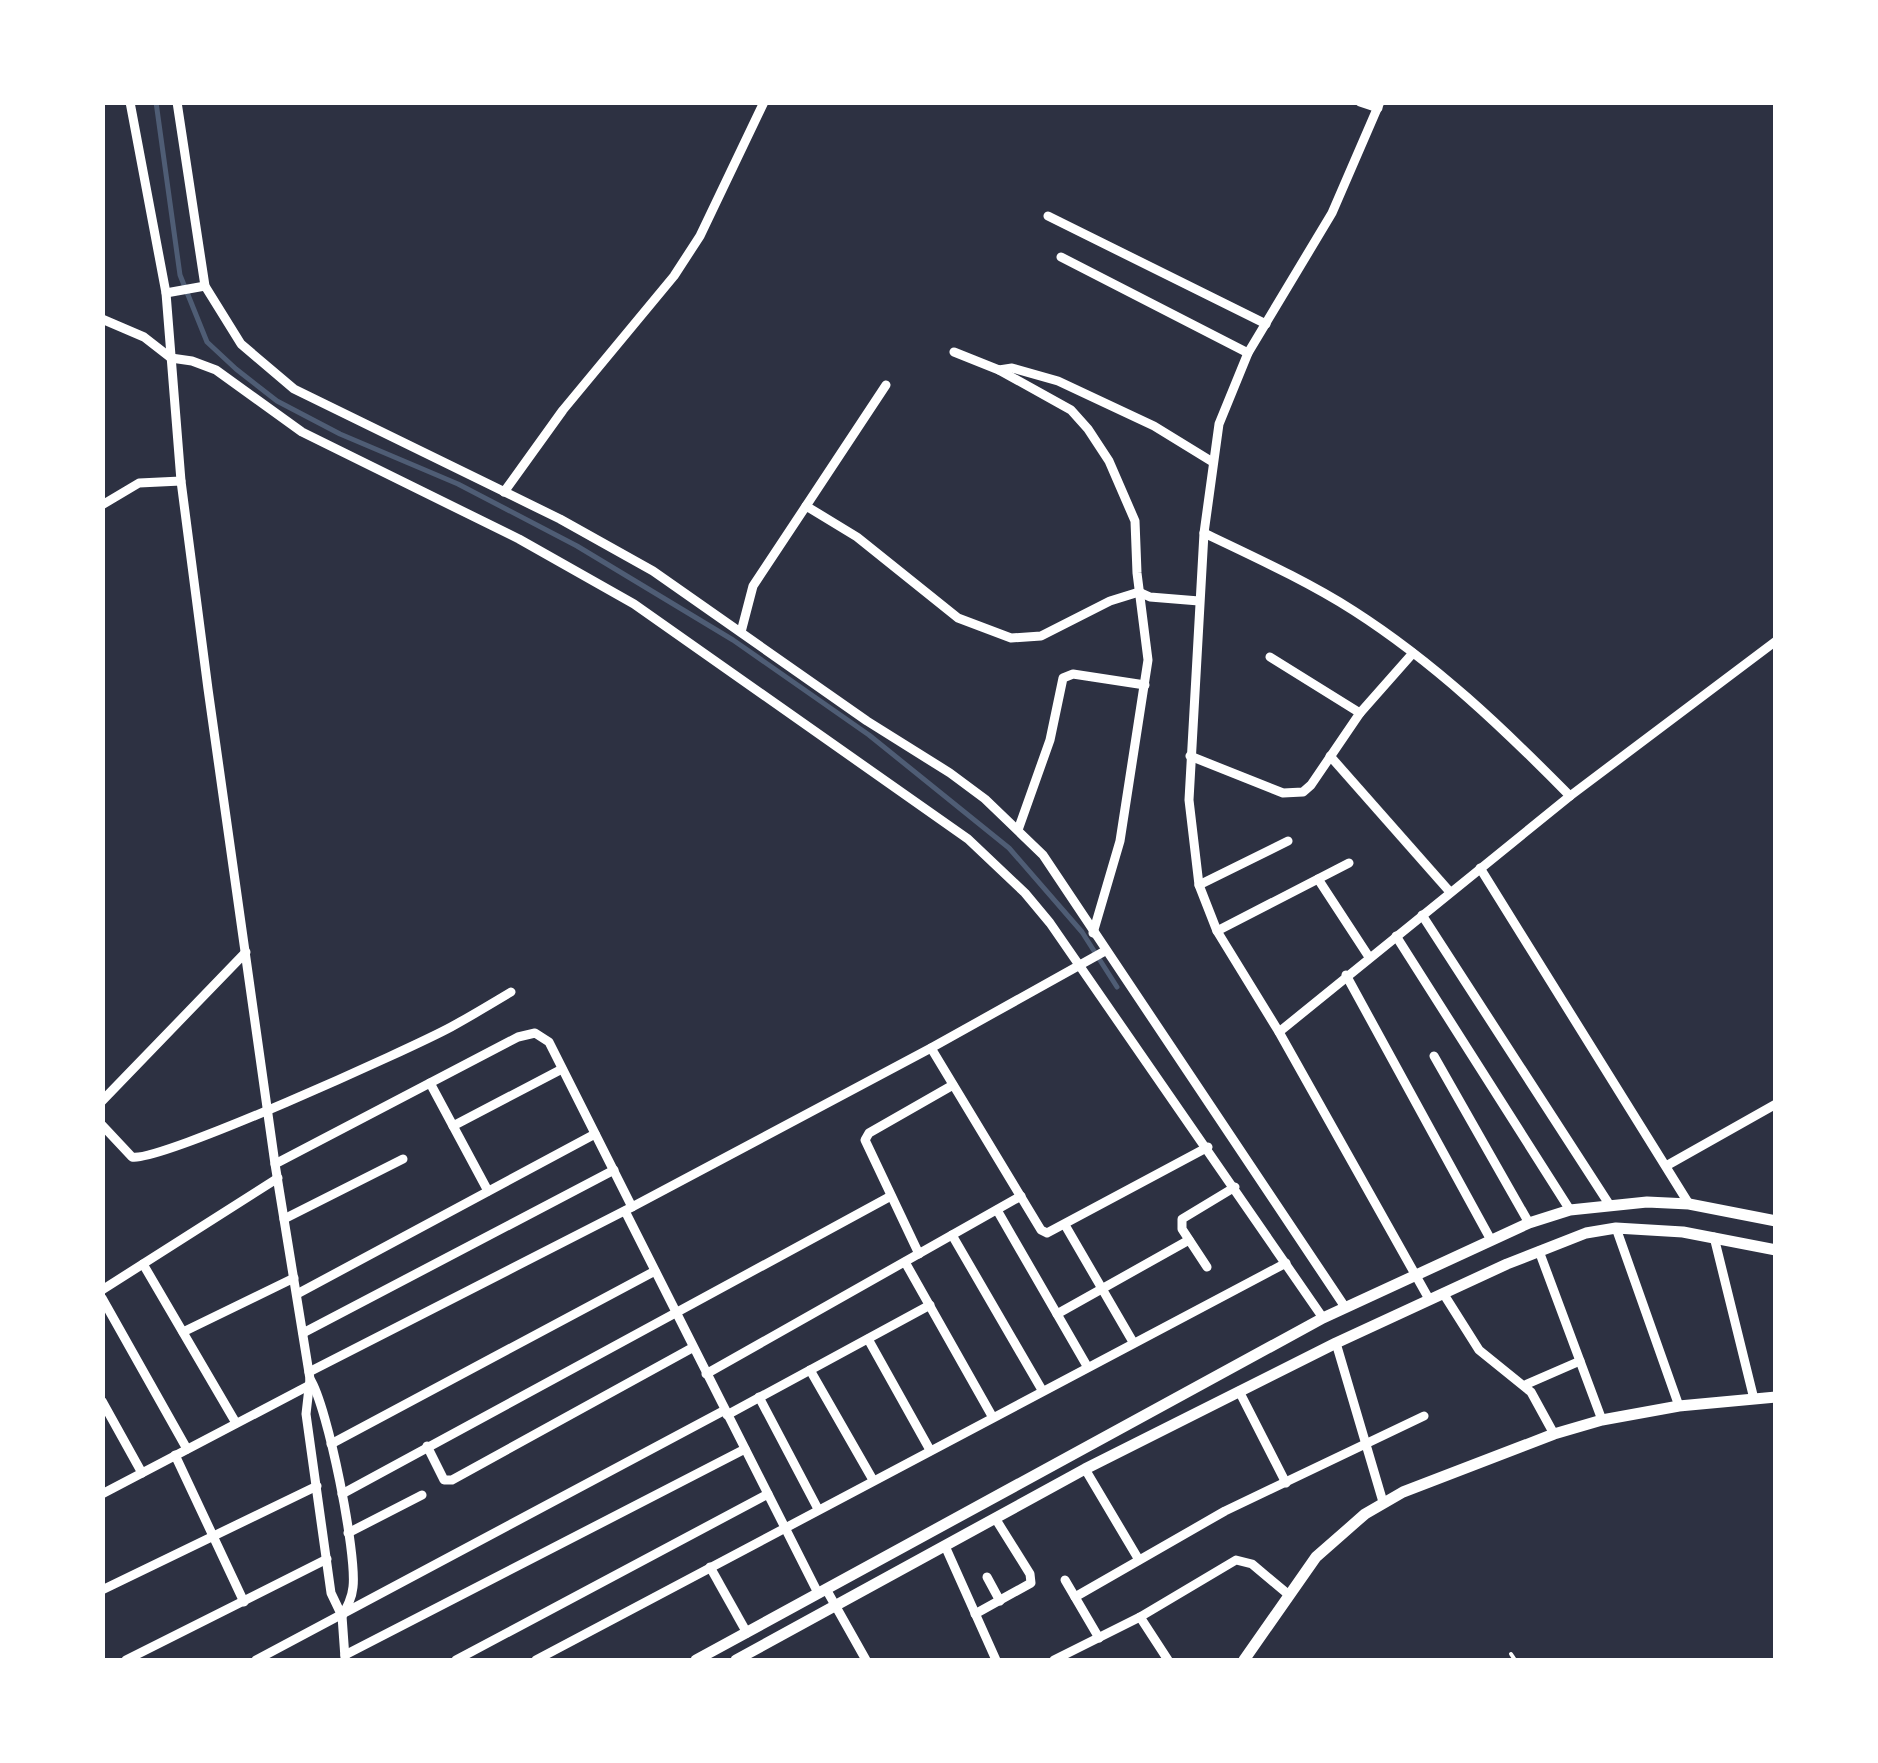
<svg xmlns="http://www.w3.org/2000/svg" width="1878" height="1763" font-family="'Asap Condensed',sans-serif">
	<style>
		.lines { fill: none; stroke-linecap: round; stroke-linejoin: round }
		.stream { stroke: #4f5d75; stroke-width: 5 }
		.service { stroke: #fff; stroke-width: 4 }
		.minor { stroke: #fff; stroke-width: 9 }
		.tertiary { stroke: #fff; stroke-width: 11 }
	</style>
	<rect width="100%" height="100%" fill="#2d3142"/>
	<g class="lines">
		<polyline class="stream" points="156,102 180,275 207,342 236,369 277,401 340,434 458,484 577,546 733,640 869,735 1009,848 1082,932 1117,987"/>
		<polyline class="service" points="1511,1654 1515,1660"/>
		<g class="minor">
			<path d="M130 102 166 293 181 481 208 689 275 1164 310 1379C328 1407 357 1554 353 1587 352 1598 347 1607 342 1616"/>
			<polyline points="177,102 205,286 241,344 294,389 560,519 653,571 867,721 950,773 985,799 1043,855 1345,1307"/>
			<polyline points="1360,102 1378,108"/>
			<polyline points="1380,102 1332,213 1248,353 1219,424 1204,533 1189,800 1199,885 1217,931 1279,1032 1429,1299"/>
			<polyline points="1048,216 1266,324"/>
			<polyline points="1061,257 1248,353"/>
			<polyline points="166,293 205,286"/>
			<polyline points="102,319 144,337 171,358 192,361 216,370 302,432 519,539 634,604 968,839 1025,893 1050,923 1323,1318"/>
			<polyline points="954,352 999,370 1012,368 1058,381 1154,426 1211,461"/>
			<polyline points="999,370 1071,410 1088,429 1109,461 1135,521 1137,573 1148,660 1120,841 1093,933"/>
			<polyline points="504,492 563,410 674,276 700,236 764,102"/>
			<polyline points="102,505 139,483 181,481"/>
			<polyline points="806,506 886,385"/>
			<path d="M1204 533C1254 557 1307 581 1354 611 1435 663 1503 728 1570 796"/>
			<polyline points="741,632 753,586 806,506 857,537 958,618 1011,638 1041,636 1110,601 1139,592 1150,597 1199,601"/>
			<polyline points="1270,657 1360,713"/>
			<polyline points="1190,756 1283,793 1303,792 1311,785 1360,713 1413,653"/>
			<polyline points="1330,756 1450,892"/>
			<polyline points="1018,830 1050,740 1063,678 1073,674 1145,685"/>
			<polyline points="1480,868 1689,1204"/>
			<polyline points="1318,879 1369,957"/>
			<polyline points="1199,885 1288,841"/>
			<polyline points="1422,915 1609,1204"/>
			<polyline points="1217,931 1349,863"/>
			<polyline points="1396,936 1570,1210"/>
			<polyline points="1346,975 1491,1240"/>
			<polyline points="1279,1032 1570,796 1776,641"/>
			<polyline points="931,1048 1041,1230 1047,1233 1208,1147"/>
			<polyline points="1434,1056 1529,1223"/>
			<polyline points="430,1083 488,1191"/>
			<polyline points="102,1101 246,952"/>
			<path d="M102 1125 132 1157C159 1163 412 1048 451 1027 471 1016 491 1004 511 992"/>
			<polyline points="453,1126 562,1069"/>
			<polyline points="275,1164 518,1037 535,1033 549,1042 632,1207"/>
			<polyline points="1666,1166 1776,1104"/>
			<polyline points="997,1210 1087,1366"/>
			<polyline points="625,1211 818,1593"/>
			<polyline points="284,1219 403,1159"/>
			<polyline points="1065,1225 1133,1342"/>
			<polyline points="1616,1228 1679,1406"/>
			<polyline points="952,1235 1042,1390"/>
			<polyline points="1714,1237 1754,1399"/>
			<polyline points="1539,1251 1602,1420"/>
			<polyline points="919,1254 865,1140 869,1133 953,1085"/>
			<polyline points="905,1262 992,1416"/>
			<polyline points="143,1264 236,1423"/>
			<polyline points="1207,1267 1182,1229 1182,1219 1235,1187"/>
			<polyline points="102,1290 278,1178"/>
			<polyline points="1443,1293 1479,1350 1531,1392 1554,1434"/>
			<polyline points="297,1294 595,1134"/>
			<polyline points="102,1298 187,1449"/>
			<polyline points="1057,1314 1189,1240"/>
			<polyline points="183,1332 294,1278"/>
			<polyline points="303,1333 614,1170"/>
			<polyline points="868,1339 930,1450"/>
			<polyline points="1336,1343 1383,1502"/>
			<polyline points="810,1370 873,1480"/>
			<polyline points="309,1372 632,1207 931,1048 1105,951"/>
			<polyline points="706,1374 1021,1196"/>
			<polyline points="310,1379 306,1414 331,1593 342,1616 345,1658"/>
			<polyline points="1525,1385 1580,1361"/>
			<polyline points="1239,1391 1286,1483"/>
			<polyline points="759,1397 818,1509"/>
			<polyline points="102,1401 142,1473"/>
			<polyline points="727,1415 930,1305"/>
			<polyline points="331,1444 655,1271"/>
			<polyline points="427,1446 444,1480 452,1480 692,1348"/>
			<polyline points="175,1455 244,1602"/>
			<polyline points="1085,1469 1139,1560"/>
			<polyline points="102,1494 308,1386"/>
			<polyline points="342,1494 891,1196"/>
			<polyline points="348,1533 422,1495"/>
			<polyline points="945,1546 996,1660"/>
			<polyline points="710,1567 747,1633"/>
			<polyline points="987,1577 1000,1601"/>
			<polyline points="1065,1580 1099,1638"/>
			<polyline points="826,1589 866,1660"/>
			<polyline points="102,1590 317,1486"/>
			<polyline points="1075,1597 1225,1511 1424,1416"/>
			<polyline points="975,1614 1031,1583 1030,1574 995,1518"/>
			<polyline points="1140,1617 1168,1660"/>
			<polyline points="345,1655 745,1449"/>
			<polyline points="126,1660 327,1559"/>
			<polyline points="256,1660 725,1410"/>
			<polyline points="456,1660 768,1494"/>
			<polyline points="536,1660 1286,1263"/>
			<polyline points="1054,1660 1140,1617 1236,1560 1252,1564 1289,1595"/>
		</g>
		<g class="tertiary">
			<polyline points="696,1660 1323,1318 1529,1223 1570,1210 1647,1202 1689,1204 1776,1221"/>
			<polyline points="736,1660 1085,1469 1336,1343 1507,1264 1586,1233 1616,1228 1683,1232 1776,1250"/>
			<polyline points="1244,1660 1316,1557 1365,1514 1403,1492 1554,1434 1602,1420 1679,1406 1776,1397"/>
		</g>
	</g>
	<rect width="1878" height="1763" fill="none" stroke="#ffffff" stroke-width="210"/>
</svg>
